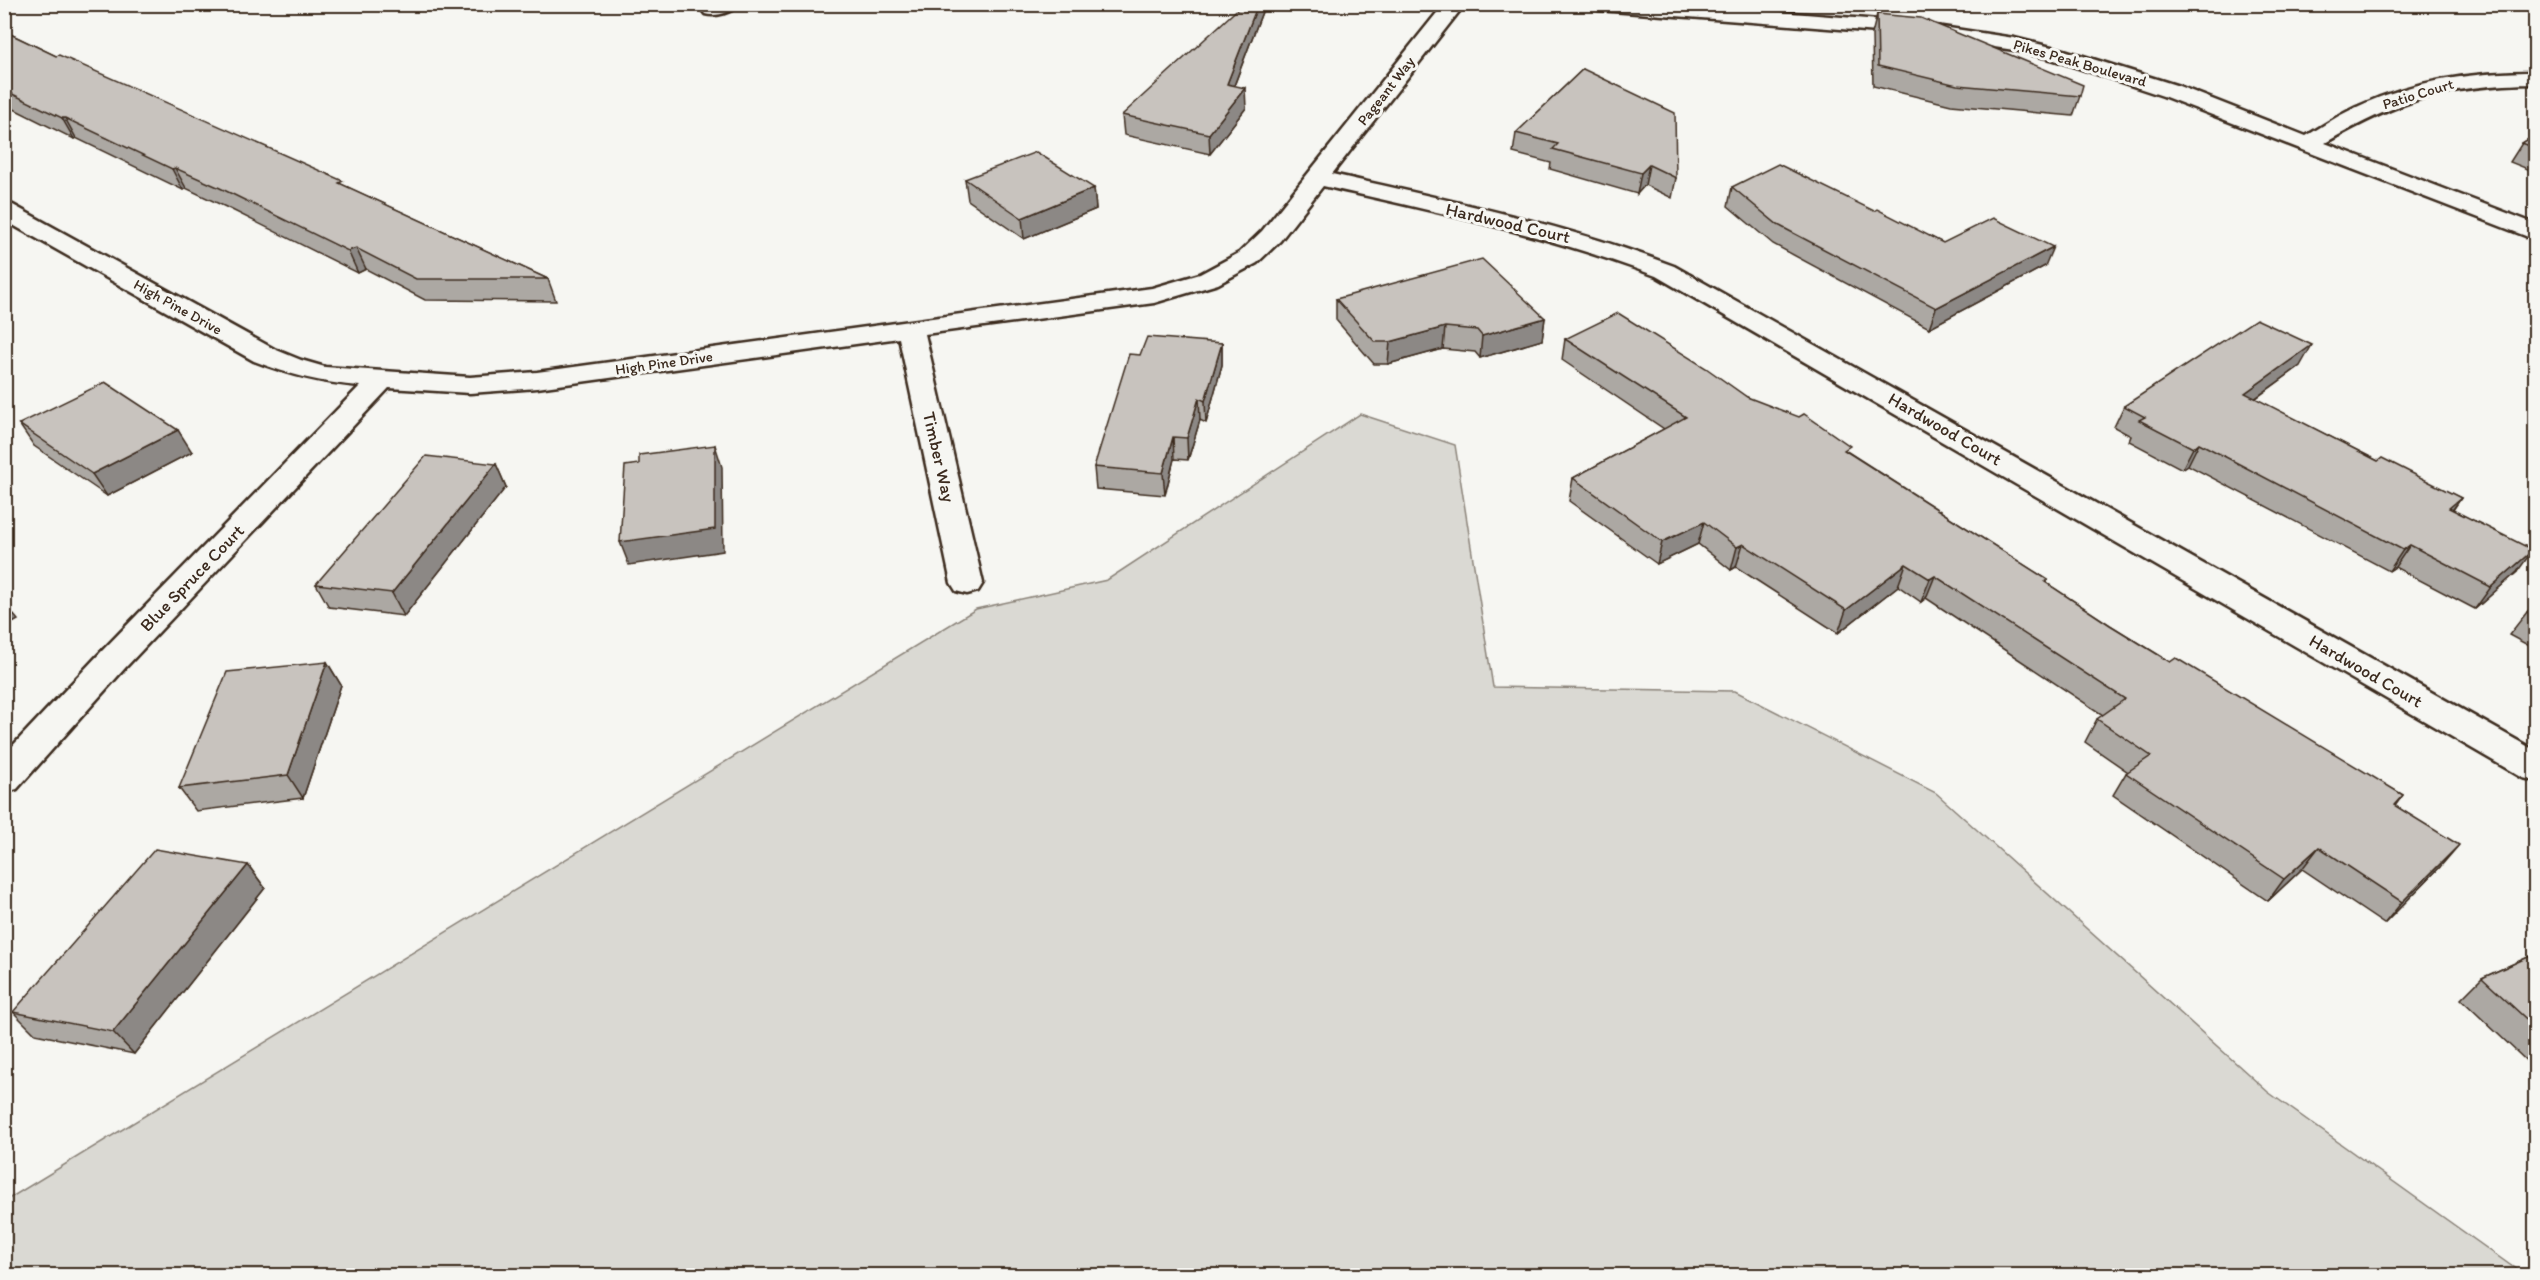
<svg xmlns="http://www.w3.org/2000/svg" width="2540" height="1280" font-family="Itim,sans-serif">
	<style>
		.green { fill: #dad9d3; stroke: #8a8278; stroke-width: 1.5 }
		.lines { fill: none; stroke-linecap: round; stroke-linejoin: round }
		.minor-casing { stroke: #3b2a1e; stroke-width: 5 }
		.minor { fill: #f6f6f2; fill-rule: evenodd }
		.wall { fill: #aca8a3; stroke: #3b2a1e; stroke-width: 1.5 }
		.shaded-wall { fill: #8c8885; stroke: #3b2a1e; stroke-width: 1.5 }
		.building { fill: #c8c3be; stroke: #3b2a1e; stroke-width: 1.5 }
		.labels { text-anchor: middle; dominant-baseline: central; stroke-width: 6; stroke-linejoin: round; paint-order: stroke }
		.far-street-label { font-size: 15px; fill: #3b2a1e; stroke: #f6f6f2 }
		.street-label { font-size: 18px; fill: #3b2a1e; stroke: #f6f6f2 }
	</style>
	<rect width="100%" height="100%" fill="#f6f6f2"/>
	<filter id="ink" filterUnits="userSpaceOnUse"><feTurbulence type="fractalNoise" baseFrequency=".0167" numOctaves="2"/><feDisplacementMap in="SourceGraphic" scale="12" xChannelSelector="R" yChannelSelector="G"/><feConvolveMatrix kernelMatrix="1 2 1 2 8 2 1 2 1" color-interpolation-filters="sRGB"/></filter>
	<g filter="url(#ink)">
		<polygon class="green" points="1360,414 1455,445 1493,687 1735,691 1936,793 2268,1092 2524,1275 5,1275 5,1201 976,609 1107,580"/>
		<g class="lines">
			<g class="minor-casing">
				<g id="minor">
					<path d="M709 4H739C732 13 715 17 705 14L702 10Z"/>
					<path d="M1444 4H1465L1332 174C1448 200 1563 224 1674 266L2536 751V781L2523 778 1656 276C1548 235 1436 212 1323 186L1280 241 1257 263 1218 284 1154 303 925 334 983 583 978 591 967 594 956 591 951 583 899 338 537 388 470 393 389 388 125 668 17 789 4 793V755L101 652 360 386C322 383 290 375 254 361L4 220V203L13 205 274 349 301 360 325 367 470 377 537 372 1152 288 1200 274 1239 253 1262 231Z"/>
					<path d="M1589 4H1681L1916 23 2014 38 2064 50 2179 86 2306 136C2323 126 2340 114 2359 106 2415 80 2474 72 2536 72V84C2447 85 2401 99 2325 143L2536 224V240L2163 96 2051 59 2014 50 1916 35 1599 10 1592 8Z"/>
				</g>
			</g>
			<use href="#minor" class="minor"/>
		</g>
		<g class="wall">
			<polygon points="1265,4 1234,86 1246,108 1210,154 1124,135 1122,115"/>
			<polygon points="1877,14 2080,96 2073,116 1951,105 1873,86 1872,34"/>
			<polygon points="4,31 56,56 345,186 548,279 556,301 425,300 366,269 358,273 230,209 186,188 183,190 76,138 74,139 4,104"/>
			<polygon points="1583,69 1676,178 1672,198 1645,185 1637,194 1550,169 1551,163 1513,153 1516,133"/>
			<polygon points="2535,135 2535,172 2510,162 2522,143"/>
			<polygon points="965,179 1094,188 1096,209 1024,239 968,200"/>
			<polygon points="1732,187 1874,211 1943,243 2045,266 1929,328 1773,244 1728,206"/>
			<polygon points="1336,299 1545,318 1542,340 1480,358 1475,352 1443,349 1388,364 1374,364 1336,320"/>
			<polygon points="1565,339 1747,397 1848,452 2048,580 2046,583 2110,625 2170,662 2403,795 2395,806 2440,867 2384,924 2302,869 2268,901 2113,795 2126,773 2128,772 2085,742 2097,719 2103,715 1926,598 1921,602 1898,586 1838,633 1736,567 1731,570 1698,544 1657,564 1569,501 1573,478 1664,429 1562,360"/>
			<polygon points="1222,343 1222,365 1206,423 1200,420 1188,460 1174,459 1165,495 1096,489 1094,467 1140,355"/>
			<polygon points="2300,366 2255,399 2378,461 2461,498 2453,510 2517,572 2475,609 2395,567 2389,571 2188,465 2182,469 2129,441 2131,436 2114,427 2124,406"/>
			<polygon points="19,424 192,452 107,496 34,446"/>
			<polygon points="496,464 506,487 404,616 329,607 316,584"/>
			<polygon points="2535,604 2535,649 2509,635 2527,612"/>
			<polygon points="327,662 341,685 303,798 196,811 179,788"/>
			<polygon points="248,865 265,888 134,1054 35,1034 13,1012"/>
			<polygon points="2535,954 2535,1069 2461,999 2482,978"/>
		</g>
		<g class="shaded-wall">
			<polygon points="1258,4 1265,4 1227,104 1227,84"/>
			<polygon points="1245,88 1246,108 1210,154 1209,134"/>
			<polygon points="62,118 65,118 76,138 74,139"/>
			<polygon points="1649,165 1645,185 1637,194 1641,173"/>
			<polygon points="175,168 186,188 183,190 172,169"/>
			<polygon points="1094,188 1096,209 1024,239 1022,218"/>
			<polygon points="2053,247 2045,266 1929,328 1936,308"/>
			<polygon points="356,248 366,269 358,273 348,251"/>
			<polygon points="1545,318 1542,340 1480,358 1482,336"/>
			<polygon points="1445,327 1443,349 1388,364 1390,342"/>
			<polygon points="1222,343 1222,365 1206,423 1205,401"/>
			<polygon points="2312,345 2300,366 2233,414 2245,393"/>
			<polygon points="1199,398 1200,420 1188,460 1187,438"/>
			<polygon points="178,430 192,452 107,496 92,474"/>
			<polygon points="1173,437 1174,459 1165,495 1163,473"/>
			<polygon points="2199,443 2188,465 2182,469 2193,448"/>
			<polygon points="715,445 722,467 723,551 629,565 620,542"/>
			<polygon points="496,464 506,487 404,616 392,593"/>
			<polygon points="2461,498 2446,519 2449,508"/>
			<polygon points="1704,522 1698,544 1657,564 1662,542"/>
			<polygon points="1743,544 1736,567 1731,570 1737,547"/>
			<polygon points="2410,545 2395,567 2389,571 2403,550"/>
			<polygon points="2533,550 2517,572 2475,609 2491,587"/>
			<polygon points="1906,564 1898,586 1838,633 1846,610"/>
			<polygon points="1935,576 1926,598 1921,602 1930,579"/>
			<polygon points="4,603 18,620 4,628"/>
			<polygon points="327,662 341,685 303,798 288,775"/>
			<polygon points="2459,845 2440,867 2384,924 2402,902"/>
			<polygon points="2319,847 2302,869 2268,901 2284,879"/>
			<polygon points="248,865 265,888 134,1054 113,1032"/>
		</g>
		<g class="building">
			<polygon points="1243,4 1258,4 1227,84 1245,88 1209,134 1122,115"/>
			<polygon points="1877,14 1921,18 2083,85 2080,96 1957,85 1878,66"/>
			<polygon points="4,31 56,56 59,55 343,181 339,183 548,279 416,279 356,248 348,251 220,188 175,168 172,169 65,118 62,118 4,90"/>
			<polygon points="1583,69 1675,113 1676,178 1649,165 1641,173 1553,149 1558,144 1516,133"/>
			<polygon points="2535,135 2535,148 2522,143"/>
			<polygon points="1036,152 1094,188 1022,218 965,179"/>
			<polygon points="1778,164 1874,211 1877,209 1943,243 1993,218 2053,247 1936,308 1778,225 1732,187"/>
			<polygon points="1482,259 1545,318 1482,336 1477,330 1445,327 1390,342 1375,342 1336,299"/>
			<polygon points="1618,313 1706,368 1747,397 1799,417 1804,414 1850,446 1844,450 2048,580 2045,582 2110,625 2170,662 2176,658 2403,795 2394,805 2459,845 2402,902 2319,847 2284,879 2126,773 2151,756 2097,719 2125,699 1935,576 1930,579 1906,564 1846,610 1743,544 1737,547 1704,522 1662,542 1573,478 1686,417 1565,339"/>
			<polygon points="2256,319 2312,345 2245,393 2378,461 2382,458 2461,498 2449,508 2533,550 2491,587 2410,545 2403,550 2199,443 2193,448 2139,420 2145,417 2124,406"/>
			<polygon points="1147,337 1222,343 1205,401 1199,398 1187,438 1173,437 1163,473 1094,467 1129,354 1140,355"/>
			<polygon points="105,382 178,430 92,474 19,424"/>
			<polygon points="715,445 715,529 620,542 625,466 639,464 639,455"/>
			<polygon points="426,456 496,464 392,593 316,584"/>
			<polygon points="2535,604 2535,616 2527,612"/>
			<polygon points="327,662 288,775 179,788 227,672"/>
			<polygon points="155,849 248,865 113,1032 13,1012"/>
			<polygon points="2535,954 2535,1027 2482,978"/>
		</g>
	</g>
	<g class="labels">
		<g class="far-street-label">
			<text transform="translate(2080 63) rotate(16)">Pikes Peak Boulevard</text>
			<text transform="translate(1386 91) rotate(-52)">Pageant Way</text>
			<text transform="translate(2418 94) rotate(-17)">Patio Court</text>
			<text transform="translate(178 307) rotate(29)">High Pine Drive</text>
			<text transform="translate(664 363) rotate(-8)">High Pine Drive</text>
		</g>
		<g class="street-label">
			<text transform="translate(1508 223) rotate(13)">Hardwood Court</text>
			<text transform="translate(1945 429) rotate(30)">Hardwood Court</text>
			<text transform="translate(939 457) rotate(77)">Timber Way</text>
			<text transform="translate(192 578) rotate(-46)">Blue Spruce Court</text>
			<text transform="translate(2366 671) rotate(30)">Hardwood Court</text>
		</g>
	</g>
	<rect width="2540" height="1280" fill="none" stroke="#f6f6f2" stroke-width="24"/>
	<rect x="12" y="12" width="2516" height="1256" fill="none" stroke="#3b2a1e" stroke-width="2" filter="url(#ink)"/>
</svg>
